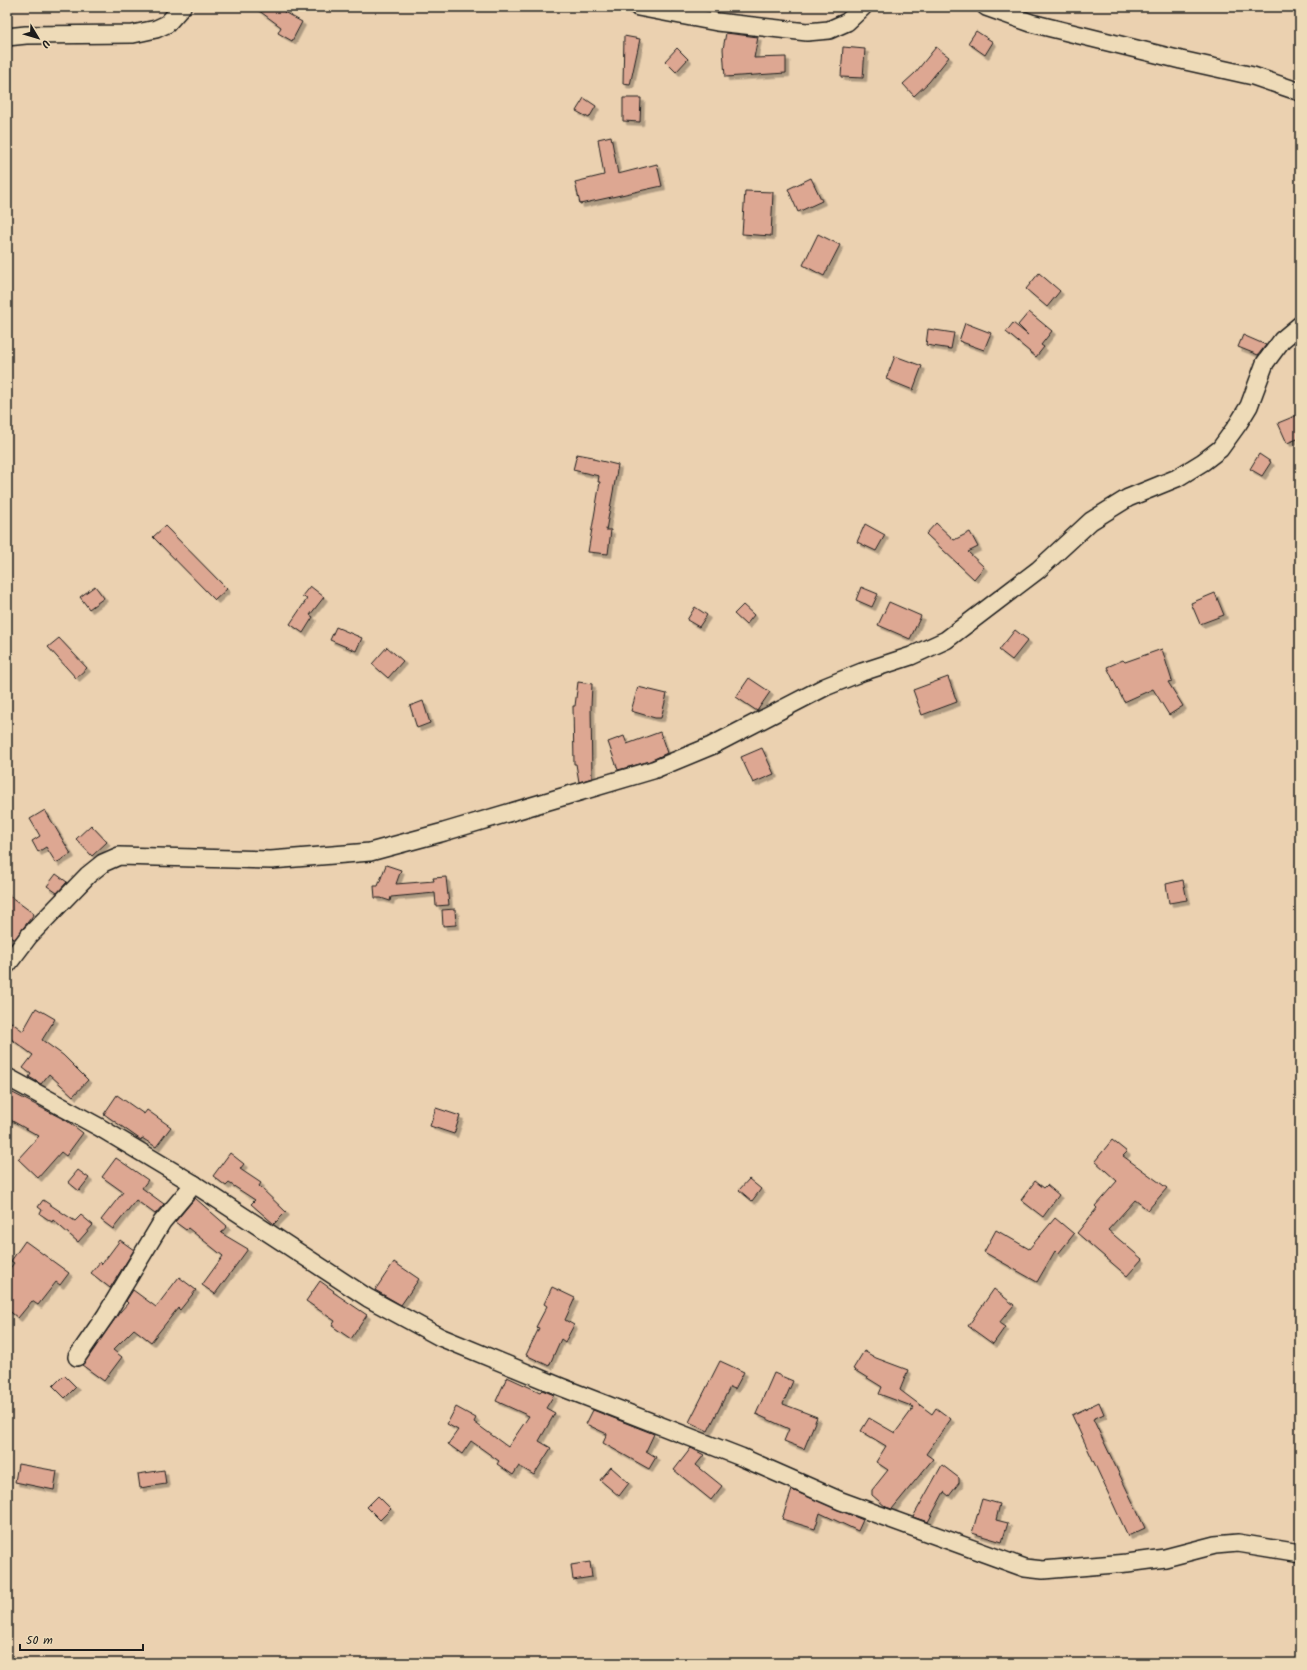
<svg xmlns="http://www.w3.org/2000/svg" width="1307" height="1670" font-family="Kalam,sans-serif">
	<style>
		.building { fill: #dda792; stroke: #1c1c1c; filter: url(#shadow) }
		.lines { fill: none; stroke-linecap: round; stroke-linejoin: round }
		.minor-casing { stroke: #1c1c1c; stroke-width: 20 }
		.minor { stroke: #eedbb8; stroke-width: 17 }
	</style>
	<defs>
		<filter id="shadow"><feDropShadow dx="3.5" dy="3.5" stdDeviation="0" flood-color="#0004"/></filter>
	</defs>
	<rect width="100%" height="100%" fill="#ebd1b0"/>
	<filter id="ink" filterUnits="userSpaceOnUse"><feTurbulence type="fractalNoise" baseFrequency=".025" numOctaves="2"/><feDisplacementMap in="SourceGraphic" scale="8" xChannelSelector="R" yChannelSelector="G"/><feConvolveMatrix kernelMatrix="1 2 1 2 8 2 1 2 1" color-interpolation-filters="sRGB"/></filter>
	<g filter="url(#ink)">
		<g class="building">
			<polygon points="254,7 288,7 284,12 302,22 292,41 278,33 281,27"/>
			<polygon points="976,31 993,42 985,55 968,43"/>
			<polygon points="726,33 758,37 754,58 786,57 786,73 725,77 723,49"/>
			<polygon points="624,36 640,39 630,85 623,84"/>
			<polygon points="843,47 865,49 863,78 841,77"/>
			<polygon points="936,47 949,57 929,82 914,96 903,84 915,73"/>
			<polygon points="677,48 688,59 676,72 665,61"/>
			<polygon points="584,98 596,106 589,118 576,111"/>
			<polygon points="623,98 641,98 640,122 623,121"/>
			<polygon points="611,136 618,174 657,164 662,186 580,204 575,182 604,175 598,139"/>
			<polygon points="811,178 822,201 798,212 788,189"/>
			<polygon points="745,191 773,192 771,236 742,234"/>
			<polygon points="818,234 840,245 824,276 803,265"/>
			<polygon points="1039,273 1060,291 1047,307 1026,289"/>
			<polygon points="1029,312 1052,331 1041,345 1044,347 1036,357 1006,332 1013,323 1028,335 1018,325"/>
			<polygon points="965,323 991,333 984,350 959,341"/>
			<polygon points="928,329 954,333 951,349 926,345"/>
			<polygon points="1243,335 1266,345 1258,355 1238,347"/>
			<polygon points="895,356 922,366 913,390 886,379"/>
			<polygon points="1300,414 1300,438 1287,443 1278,423"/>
			<polygon points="577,454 593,457 593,459 618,465 606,530 611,530 608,554 588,552 600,482 598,482 599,476 573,470"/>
			<polygon points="1259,454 1271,462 1262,476 1250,469"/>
			<polygon points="936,523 954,540 970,532 978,547 968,552 984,567 974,579 926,534"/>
			<polygon points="865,524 885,535 876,551 857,542"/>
			<polygon points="165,526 227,589 215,600 153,537"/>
			<polygon points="95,586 104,598 89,609 80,597"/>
			<polygon points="310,586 324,597 310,615 313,617 303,633 290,624 307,599 302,596"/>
			<polygon points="861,587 878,594 872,607 856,600"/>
			<polygon points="1215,593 1224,615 1200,624 1191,603"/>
			<polygon points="889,602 921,616 910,639 878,625"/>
			<polygon points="743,605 754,615 746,625 734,614"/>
			<polygon points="695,607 707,615 699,627 687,620"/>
			<polygon points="336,627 362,638 356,651 330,640"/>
			<polygon points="1015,630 1028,640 1012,660 999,650"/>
			<polygon points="59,638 87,668 76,678 48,647"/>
			<polygon points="387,647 403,661 388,678 372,664"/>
			<polygon points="1162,649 1172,681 1168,682 1183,706 1169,715 1153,689 1124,702 1107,667 1123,660 1125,662"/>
			<polygon points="948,677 957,702 922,715 913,690"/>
			<polygon points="749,678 770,692 757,711 736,697"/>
			<polygon points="578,682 592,684 591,707 592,778 579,782 576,764 574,764 573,706 575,706"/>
			<polygon points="638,687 667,694 661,718 655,718 631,711"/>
			<polygon points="423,701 430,723 417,728 410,706"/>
			<polygon points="660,732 667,753 650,761 618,770 608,742 624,736 627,744"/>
			<polygon points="762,748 774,774 753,783 741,757"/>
			<polygon points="45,810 71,854 56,863 46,847 38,852 32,841 40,836 30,819"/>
			<polygon points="91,825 107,842 92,856 76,839"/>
			<polygon points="386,865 401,870 396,884 434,881 433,878 446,877 449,905 436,906 435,893 391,897 390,901 381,898 375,898 374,886 378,886"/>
			<polygon points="56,874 67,882 57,893 47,886"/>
			<polygon points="1183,880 1187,900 1169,903 1166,884"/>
			<polygon points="7,894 34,914 14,940 7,934"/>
			<polygon points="455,909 456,925 443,926 442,910"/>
			<polygon points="36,1008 55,1019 42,1040 63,1055 88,1080 73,1096 49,1074 41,1084 29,1077 31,1074 23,1068 33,1055 7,1036 7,1019 23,1031"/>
			<polygon points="7,1090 67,1121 83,1133 66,1156 61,1152 38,1178 18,1159 39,1136 7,1118"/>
			<polygon points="117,1095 144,1114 147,1110 171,1127 156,1147 142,1138 141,1140 104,1114"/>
			<polygon points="436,1108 460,1116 454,1134 430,1126"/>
			<polygon points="1112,1140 1127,1152 1123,1156 1167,1188 1148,1210 1135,1200 1108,1230 1142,1259 1127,1276 1077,1233 1097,1208 1095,1206 1117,1181 1095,1161"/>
			<polygon points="230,1153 244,1164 240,1169 261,1183 259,1186 286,1212 274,1224 251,1204 255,1200 229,1183 226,1186 213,1176"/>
			<polygon points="116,1158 148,1180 142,1188 164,1204 155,1214 136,1200 113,1229 101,1220 123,1192 102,1177"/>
			<polygon points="78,1170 89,1178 79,1191 68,1182"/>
			<polygon points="749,1179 761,1189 752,1201 739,1190"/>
			<polygon points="1035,1181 1044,1188 1047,1185 1059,1195 1043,1217 1021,1200"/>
			<polygon points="195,1198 227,1226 221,1233 248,1249 215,1294 202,1285 223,1256 188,1228 186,1230 175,1222"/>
			<polygon points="43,1200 75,1221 81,1215 93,1225 78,1242 53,1220 52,1222 40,1214 42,1210 38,1207"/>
			<polygon points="1055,1218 1074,1234 1058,1254 1055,1251 1037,1282 984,1252 996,1230 1029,1249"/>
			<polygon points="120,1240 134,1250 110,1288 91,1273 100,1262 102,1264"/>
			<polygon points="25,1241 69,1273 60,1285 56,1282 38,1305 32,1301 18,1318 7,1309 7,1272 14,1263 11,1261"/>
			<polygon points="394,1262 419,1279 401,1305 375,1290"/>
			<polygon points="179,1277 196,1290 180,1310 178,1308 151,1342 134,1329 113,1350 122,1357 104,1381 82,1365 120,1312 128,1303 126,1301 133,1290 156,1307"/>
			<polygon points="320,1281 334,1291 333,1292 367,1315 351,1339 332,1326 335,1321 306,1301"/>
			<polygon points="552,1287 575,1298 565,1320 574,1325 565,1342 561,1339 549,1366 526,1355 539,1328 536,1327 547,1306 544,1304"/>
			<polygon points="994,1289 1014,1305 999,1323 1005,1327 993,1344 968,1326"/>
			<polygon points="864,1351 876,1358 908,1370 900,1390 932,1414 936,1408 951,1419 926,1454 933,1459 892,1509 886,1507 872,1495 872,1490 888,1470 876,1462 886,1446 861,1431 869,1418 895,1433 914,1407 879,1394 882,1387 853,1369"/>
			<polygon points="720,1361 744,1372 735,1389 730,1387 708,1431 689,1422"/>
			<polygon points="774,1373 793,1381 783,1404 817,1417 804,1449 784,1441 789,1429 756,1414"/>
			<polygon points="64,1375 76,1387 65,1398 53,1386"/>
			<polygon points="507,1377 540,1392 542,1390 554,1395 546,1408 555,1413 539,1441 551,1448 534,1475 519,1466 513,1475 497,1464 499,1461 471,1441 462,1454 448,1444 458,1430 447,1424 456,1407 476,1418 474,1422 508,1447 529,1416 496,1401"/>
			<polygon points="1099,1402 1104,1414 1093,1419 1145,1528 1128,1536 1072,1415"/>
			<polygon points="593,1410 654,1434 646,1451 656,1457 649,1469 603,1443 607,1434 586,1424"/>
			<polygon points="691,1448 704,1455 696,1465 722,1486 711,1500 674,1470"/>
			<polygon points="18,1464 57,1471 54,1490 15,1482"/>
			<polygon points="942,1465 959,1478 959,1483 949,1496 944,1492 928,1522 913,1517"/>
			<polygon points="611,1467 629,1483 619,1496 600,1480"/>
			<polygon points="164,1470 166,1484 140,1488 138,1474"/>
			<polygon points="792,1490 863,1520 858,1531 820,1513 815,1529 782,1519"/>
			<polygon points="378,1496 391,1509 380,1520 367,1507"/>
			<polygon points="982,1499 1000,1504 996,1520 1008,1523 1002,1542 972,1533"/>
			<polygon points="590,1562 592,1577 573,1580 571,1565"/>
		</g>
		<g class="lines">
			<g class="minor-casing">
				<g id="minor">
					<polyline points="638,7 717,22 807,32 829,30 847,22 863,7"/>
					<polyline points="986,7 1031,23 1181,60 1253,76 1300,92"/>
					<polyline points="7,37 26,35 133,34 156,29 167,24 182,7"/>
					<polyline points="7,965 29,936 88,875 103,863 119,856 271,860 370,852 444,832 653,770 711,746 825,687 862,672 911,656 946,640 1038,570 1091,521 1128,498 1177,478 1203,462 1220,449 1238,424 1249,406 1265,363 1282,340 1300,325"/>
					<polyline points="7,1077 99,1127 194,1184 368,1298 440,1337 561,1387 741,1457 841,1501 1025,1568 1043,1570 1127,1563 1165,1558 1215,1545 1238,1543 1300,1553"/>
					<polyline points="77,1357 106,1315 162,1222 194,1184"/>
				</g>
			</g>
			<use href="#minor" class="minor"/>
		</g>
	</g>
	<rect width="1307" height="1670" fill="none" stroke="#eedbb8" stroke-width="24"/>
	<rect x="12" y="12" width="1283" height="1646" fill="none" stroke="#1c1c1c" stroke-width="1.5" filter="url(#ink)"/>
	<g transform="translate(38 38) rotate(128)" stroke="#eedbb8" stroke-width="3" paint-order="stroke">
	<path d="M0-3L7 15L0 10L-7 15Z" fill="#1c1c1c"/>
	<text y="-6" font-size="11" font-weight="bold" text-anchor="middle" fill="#1c1c1c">U</text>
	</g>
	<path d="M20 1644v6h123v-6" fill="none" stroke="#1c1c1c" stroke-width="2"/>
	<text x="26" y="1644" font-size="12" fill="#1c1c1c" stroke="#eedbb8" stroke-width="3" paint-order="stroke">50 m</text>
</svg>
